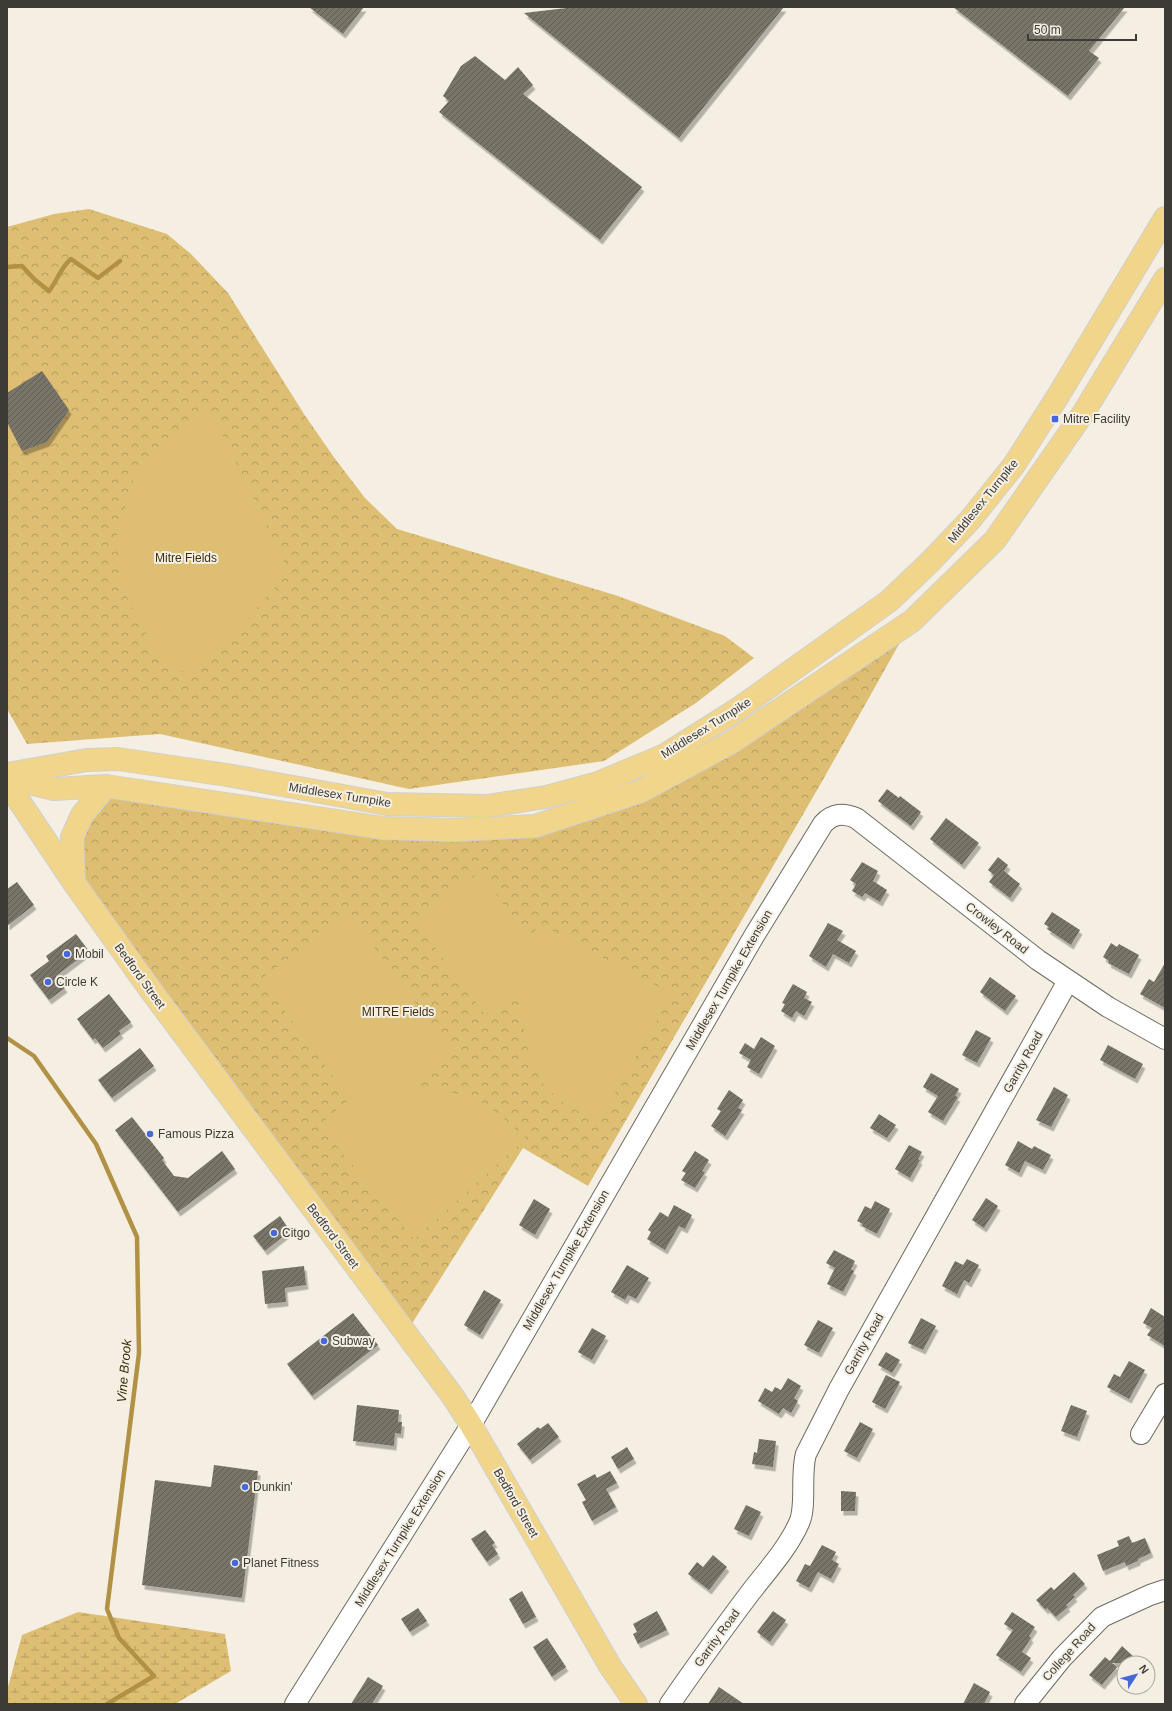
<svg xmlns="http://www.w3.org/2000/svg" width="1172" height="1711" font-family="Helvetica,sans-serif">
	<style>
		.forest { fill: url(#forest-crowns) }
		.wetland { fill: url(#wetland-marsh) }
		.pitch { fill: #debe73 }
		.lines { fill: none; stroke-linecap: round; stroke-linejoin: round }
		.stream { stroke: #b19245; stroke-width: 4.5 }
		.building { fill: url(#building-hatch); filter: url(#shadow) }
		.minor-casing { stroke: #706b60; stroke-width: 22 }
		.major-casing { stroke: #d0d0cf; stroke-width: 24 }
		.minor { stroke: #fff; stroke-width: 20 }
		.major { stroke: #f1d58b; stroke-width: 22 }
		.poi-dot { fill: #4468db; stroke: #f5efe3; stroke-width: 1.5 }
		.labels { text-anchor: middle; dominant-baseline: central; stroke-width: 4; stroke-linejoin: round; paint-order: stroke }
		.poi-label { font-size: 12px; fill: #3d3b36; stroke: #f5efe3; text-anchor: start }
		.street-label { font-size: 12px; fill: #3d3b36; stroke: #f5efe3 }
		.park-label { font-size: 12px; fill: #3e300e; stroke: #f5efe3 }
		.water-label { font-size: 13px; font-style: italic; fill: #372a07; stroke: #f5efe3 }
	</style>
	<defs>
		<pattern id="forest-crowns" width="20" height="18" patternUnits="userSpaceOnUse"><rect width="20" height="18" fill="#debe73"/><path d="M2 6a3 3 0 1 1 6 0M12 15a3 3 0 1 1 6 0" fill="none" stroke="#b59c5f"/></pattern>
		<pattern id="wetland-marsh" width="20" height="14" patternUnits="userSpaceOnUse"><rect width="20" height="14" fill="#debe73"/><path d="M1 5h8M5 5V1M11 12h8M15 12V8" fill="none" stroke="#b59c5f"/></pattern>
		<pattern id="building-hatch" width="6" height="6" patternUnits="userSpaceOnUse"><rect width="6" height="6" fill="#797469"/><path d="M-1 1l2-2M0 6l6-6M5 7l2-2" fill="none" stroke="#5f5c53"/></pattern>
		<filter id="shadow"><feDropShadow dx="2.5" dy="4.5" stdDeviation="0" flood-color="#0004"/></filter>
	</defs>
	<rect width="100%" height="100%" fill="#f5efe3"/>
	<g class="forest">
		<polygon points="89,209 167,234 191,254 228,293 304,414 333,456 365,498 397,529 618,596 725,636 754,658 696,703 604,761 409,789 160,734 27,744 7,709 7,227 54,214"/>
		<polygon points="912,621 824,778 588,1186 523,1148 406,1333 74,883 82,815 106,786 383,828 535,826 641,791"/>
	</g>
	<polygon class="wetland" points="78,1612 225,1634 231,1671 175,1704 7,1704 7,1691 22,1635"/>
	<g class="pitch">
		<polygon points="209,407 289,572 197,674 164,667 121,586 117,535 136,471"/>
		<path d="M480 872 531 942 538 923 672 994 598 1122C580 1112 560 1103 547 1088 525 1062 521 1020 521 988L485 1015 415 920Z"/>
		<path d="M349 913 452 1053 409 1085C432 1088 472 1094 490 1108 503 1117 514 1128 526 1138L414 1239 319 1125 350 1099 261 979Z"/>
	</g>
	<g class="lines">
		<g class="stream">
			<path d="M7 267 22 266 34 279 49 291C58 280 60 268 71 259L98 278 120 261"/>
			<polyline points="7,1038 34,1056 96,1144 137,1237 139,1353 107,1609 119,1638 154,1676 107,1704"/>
		</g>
	</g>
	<g class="building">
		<polygon points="309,7 364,7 343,34"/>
		<polygon points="575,7 784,7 679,138 524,13"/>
		<polygon points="953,7 1125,7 1089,51 1099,58 1068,96"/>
		<polygon points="475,56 505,80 518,67 533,85 523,94 642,187 600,240 439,112 449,101 443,96 461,66"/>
		<polygon points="42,371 69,410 47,442 22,451 7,422 7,393"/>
		<polygon points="887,789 899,798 900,796 921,812 911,826 878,801"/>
		<polygon points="946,818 979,843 962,865 930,839"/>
		<polygon points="998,857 1008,865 1004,871 1020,884 1010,898 989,882 994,875 988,870"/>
		<polygon points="862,862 878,871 873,881 887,890 880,902 865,893 862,897 852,891 856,884 850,880"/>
		<polygon points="17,882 34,905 7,926 7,889"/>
		<polygon points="1052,912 1080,930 1071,945 1047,929 1049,927 1044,924"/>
		<polygon points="828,923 843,931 837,940 856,951 849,963 833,954 826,967 809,956"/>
		<polygon points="76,934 89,951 56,976 65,988 49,1000 30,975 49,961 46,956"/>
		<polygon points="1111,943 1117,947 1119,944 1139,955 1129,974 1108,963 1109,961 1103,957"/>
		<polygon points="1165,963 1165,1008 1140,994 1149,979 1154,982"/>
		<polygon points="990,977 1016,996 1005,1011 980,992"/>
		<polygon points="793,984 807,992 804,998 812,1002 804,1016 796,1011 792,1018 781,1011 785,1004 782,1003"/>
		<polygon points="109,994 131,1022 119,1031 121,1034 103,1048 95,1038 93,1040 77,1019"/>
		<polygon points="976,1030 991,1038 977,1063 962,1055"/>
		<polygon points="761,1037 775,1046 759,1074 747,1067 751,1060 739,1053 745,1043 754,1049"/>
		<polygon points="1108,1045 1143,1064 1135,1079 1100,1060"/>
		<polygon points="140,1048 154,1066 112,1098 98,1080"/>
		<polygon points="931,1073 959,1089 955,1096 958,1097 943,1121 928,1112 938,1096 923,1087"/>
		<polygon points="1054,1087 1068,1095 1051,1127 1036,1120"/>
		<polygon points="729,1090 743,1100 738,1108 742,1110 725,1136 711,1126 721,1111 717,1109"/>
		<polygon points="879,1114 896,1125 887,1138 870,1128"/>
		<polygon points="132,1117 164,1158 162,1160 174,1176 188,1178 222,1151 235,1169 178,1212 115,1130"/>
		<polygon points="1018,1141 1032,1149 1034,1146 1051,1155 1043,1170 1025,1161 1019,1173 1005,1165"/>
		<polygon points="909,1145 922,1152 918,1159 920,1160 910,1178 895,1169"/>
		<polygon points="695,1151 709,1160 702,1171 705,1172 695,1188 681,1180 686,1173 682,1171"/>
		<polygon points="986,1198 998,1206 984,1228 972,1220"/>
		<polygon points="534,1199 550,1209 535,1235 519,1225"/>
		<polygon points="875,1201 890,1209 877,1234 862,1226 863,1224 857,1221 865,1206 871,1209"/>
		<polygon points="674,1205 692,1215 685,1229 679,1226 665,1250 647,1239 651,1232 648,1230 660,1212 668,1217"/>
		<polygon points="280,1216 290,1231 265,1251 253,1236"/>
		<polygon points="834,1250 855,1261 851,1269 854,1271 843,1292 827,1284 835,1268 826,1263"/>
		<polygon points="967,1259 979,1265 969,1283 964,1280 957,1294 942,1286 955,1261 963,1265"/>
		<polygon points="627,1265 649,1278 636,1299 628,1295 625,1300 611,1292"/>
		<polygon points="304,1266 306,1285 285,1288 286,1302 265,1304 262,1271"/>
		<polygon points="484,1290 501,1300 480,1335 464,1325"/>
		<polygon points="1151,1308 1165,1317 1165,1346 1147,1335 1152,1328 1143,1323"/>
		<polygon points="353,1313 378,1345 312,1396 287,1364"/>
		<polygon points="921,1318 936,1326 923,1350 908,1343"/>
		<polygon points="818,1320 833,1328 819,1353 804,1345"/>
		<polygon points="592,1328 606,1336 592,1360 578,1352"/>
		<polygon points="886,1352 900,1360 892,1373 878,1365"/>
		<polygon points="1129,1361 1145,1370 1129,1399 1107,1387 1114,1374 1120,1377"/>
		<polygon points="886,1375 900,1382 885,1409 872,1402"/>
		<polygon points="788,1378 801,1386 794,1398 798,1401 791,1413 783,1408 779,1414 758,1401 765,1388 772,1392 775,1387 781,1390"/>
		<polygon points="357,1405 399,1410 398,1422 402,1422 401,1434 395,1433 394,1446 353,1441"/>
		<polygon points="1071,1405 1087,1411 1077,1437 1061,1431"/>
		<polygon points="860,1422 873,1429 857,1458 844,1451"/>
		<polygon points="548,1423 559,1437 530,1460 517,1444 538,1427 540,1429"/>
		<polygon points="759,1439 776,1441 773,1467 752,1464 754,1452 757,1453"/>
		<polygon points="627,1447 634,1459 618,1469 611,1457"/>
		<polygon points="214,1465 258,1471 242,1598 142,1585 155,1480 211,1487"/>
		<polygon points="610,1471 617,1483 606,1489 616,1507 592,1521 582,1502 586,1500 577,1484 595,1474 597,1478"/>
		<polygon points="841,1491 856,1492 855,1511 841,1511"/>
		<polygon points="746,1505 761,1512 749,1536 734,1529"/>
		<polygon points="485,1530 495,1543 492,1545 498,1554 487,1562 471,1539"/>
		<polygon points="1129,1536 1132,1543 1145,1538 1151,1553 1138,1559 1138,1561 1126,1566 1125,1562 1103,1571 1097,1555 1119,1546 1117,1541"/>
		<polygon points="822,1545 836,1552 832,1560 839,1564 831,1579 818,1572 809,1588 796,1581 805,1564 810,1566"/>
		<polygon points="713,1555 727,1567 709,1590 688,1574 697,1562 703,1567"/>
		<polygon points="1074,1572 1085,1584 1073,1595 1075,1597 1066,1605 1068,1607 1056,1617 1047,1608 1046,1610 1036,1600 1051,1587 1054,1590"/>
		<polygon points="522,1591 536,1617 523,1624 509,1599"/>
		<polygon points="418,1608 427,1621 410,1632 401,1619"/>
		<polygon points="657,1611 667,1630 638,1644 633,1634 637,1632 633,1624"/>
		<polygon points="773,1611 786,1620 770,1642 757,1632"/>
		<polygon points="1012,1612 1035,1627 1029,1636 1031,1638 1022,1652 1031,1658 1021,1672 996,1655 1013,1630 1004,1624"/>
		<polygon points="547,1638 566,1667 552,1677 533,1647"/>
		<polygon points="1122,1646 1134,1657 1129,1663 1112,1663 1117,1667 1102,1685 1089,1675 1105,1657 1110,1661"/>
		<polygon points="368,1677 383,1686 372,1704 351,1704"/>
		<polygon points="974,1683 990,1692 984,1704 963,1704"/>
		<polygon points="719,1687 744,1704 708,1704"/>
	</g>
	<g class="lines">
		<g class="minor-casing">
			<g id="minor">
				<polyline points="1141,1434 1165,1394"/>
				<path d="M295 1704 471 1425 754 936 823 824C833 813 843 813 856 818L1038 960 1108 1007 1165 1039"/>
				<path d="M670 1704C696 1666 723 1629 750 1593 767 1571 788 1548 799 1523 807 1507 800 1474 806 1454L839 1389 1068 981"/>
				<polyline points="1025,1704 1062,1658 1102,1617 1150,1595 1165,1590"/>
			</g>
		</g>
		<g class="major-casing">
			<g id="major">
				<polyline points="7,774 87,760 118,759 227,775 387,804 487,806 546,797 598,783 665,755 738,709 889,601 930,562 970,520 1014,465 1058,396 1165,218"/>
				<polyline points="10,778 54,789 106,786 383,828 455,830 535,826 641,791 730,743 912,621 995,540 1084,412 1165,279"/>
				<polyline points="7,783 74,883 149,988 454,1398 471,1425 610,1666 636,1704"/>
				<polyline points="74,882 72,837 82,815 106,786"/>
			</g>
		</g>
		<use href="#minor" class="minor"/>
		<use href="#major" class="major"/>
	</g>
	<g class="poi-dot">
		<rect x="1051" y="415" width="8" height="8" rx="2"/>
		<circle cx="67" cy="954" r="4"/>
		<circle cx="48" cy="982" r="4"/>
		<circle cx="150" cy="1134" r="4"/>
		<circle cx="274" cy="1233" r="4"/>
		<circle cx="324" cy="1341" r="4"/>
		<circle cx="245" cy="1487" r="4"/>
		<circle cx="235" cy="1563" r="4"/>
	</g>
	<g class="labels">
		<g class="poi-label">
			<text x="1063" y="419">Mitre Facility</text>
			<text x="75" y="954">Mobil</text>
			<text x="56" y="982">Circle K</text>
			<text x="158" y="1134">Famous Pizza</text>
			<text x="282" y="1233">Citgo</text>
			<text x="332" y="1341">Subway</text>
			<text x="253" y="1487">Dunkin'</text>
			<text x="243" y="1563">Planet Fitness</text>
		</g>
		<g class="street-label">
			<text transform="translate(983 501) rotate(-51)">Middlesex Turnpike</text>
			<text transform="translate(706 728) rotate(-32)">Middlesex Turnpike</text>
			<text transform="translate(340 795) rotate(9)">Middlesex Turnpike</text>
			<text transform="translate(997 928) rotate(38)">Crowley Road</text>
			<text transform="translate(140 976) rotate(54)">Bedford Street</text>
			<text transform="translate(729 980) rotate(-60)">Middlesex Turnpike Extension</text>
			<text transform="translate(1023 1062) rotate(-61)">Garrity Road</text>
			<text transform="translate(333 1236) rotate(53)">Bedford Street</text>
			<text transform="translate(566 1260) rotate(-60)">Middlesex Turnpike Extension</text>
			<text transform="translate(864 1344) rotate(-61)">Garrity Road</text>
			<text transform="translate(516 1503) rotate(60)">Bedford Street</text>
			<text transform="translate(400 1538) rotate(-58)">Middlesex Turnpike Extension</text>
			<text transform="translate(717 1638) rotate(-54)">Garrity Road</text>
			<text transform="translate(1069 1652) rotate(-48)">College Road</text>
		</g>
		<g class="park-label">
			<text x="186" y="558">Mitre Fields</text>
			<text x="398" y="1012">MITRE Fields</text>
		</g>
		<g class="water-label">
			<text transform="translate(124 1371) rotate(-85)">Vine Brook</text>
		</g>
	</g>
	<rect width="1172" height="1711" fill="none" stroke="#3d3b36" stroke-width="16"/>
	<g transform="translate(1136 1675) rotate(54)"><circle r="19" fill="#f5efe3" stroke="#aba79e"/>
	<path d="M0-3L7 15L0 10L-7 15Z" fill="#4468db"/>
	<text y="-6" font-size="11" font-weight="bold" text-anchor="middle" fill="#3d3b36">N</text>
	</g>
	<path d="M1028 34v6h108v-6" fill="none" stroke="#3d3b36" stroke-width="2"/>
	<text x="1034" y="34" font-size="12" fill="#3d3b36" stroke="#f5efe3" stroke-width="3" paint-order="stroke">50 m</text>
</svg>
